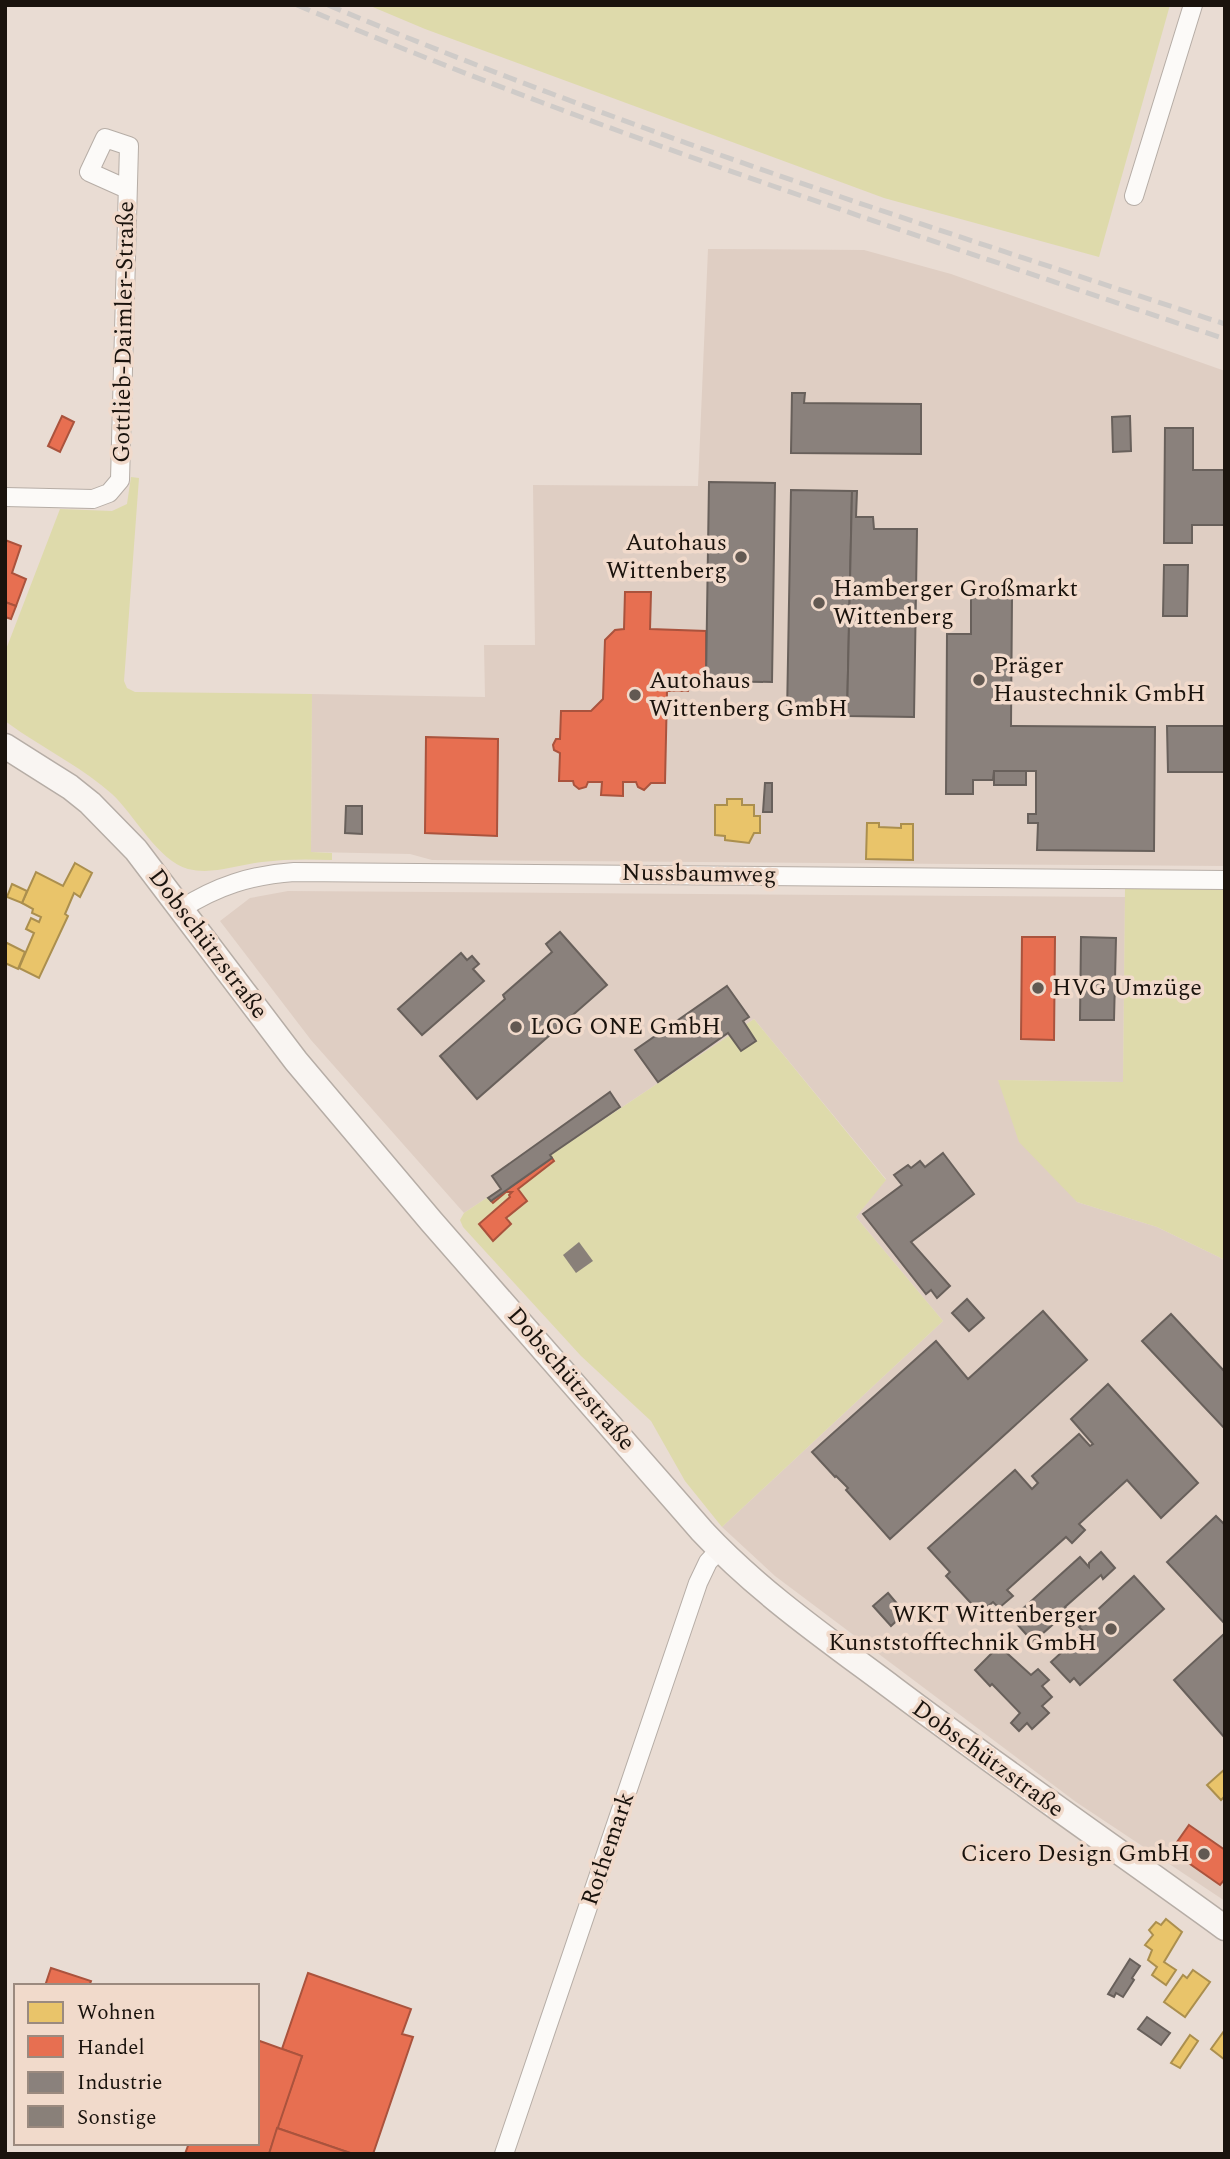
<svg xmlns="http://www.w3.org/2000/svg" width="1230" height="2159" font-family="Spectral,serif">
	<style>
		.industrial { fill: #dfcec3 }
		.green { fill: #dedaab }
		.homes { fill: #e9c46a; stroke: #ab8f4e; stroke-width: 2 }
		.shops { fill: #e76f51; stroke: #aa533d; stroke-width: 2 }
		.industry { fill: #8a817c; stroke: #68605b; stroke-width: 2 }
		.building { fill: #898079 }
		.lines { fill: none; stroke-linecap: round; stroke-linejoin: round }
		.street-casing { stroke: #b6ada6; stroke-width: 20 }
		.secondary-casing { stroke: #b6ada6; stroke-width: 27 }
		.street { stroke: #fcfaf8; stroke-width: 18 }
		.secondary { stroke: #f9f5f2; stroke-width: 24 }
		.rail { stroke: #cfcbc8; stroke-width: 5; stroke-dasharray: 14 7; stroke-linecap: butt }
		.poi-dot { fill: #625952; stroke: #f1dacb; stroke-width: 2.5 }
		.labels { text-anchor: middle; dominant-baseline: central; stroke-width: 7; stroke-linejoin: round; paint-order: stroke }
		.street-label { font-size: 24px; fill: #1a130d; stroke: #f1dacb }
		.poi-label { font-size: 24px; fill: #1a130d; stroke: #f1dacb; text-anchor: start }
	</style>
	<rect width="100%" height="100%" fill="#e9dcd3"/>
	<g class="industrial">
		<polygon points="708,249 864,250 951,274 1225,371 1225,866 432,860 410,854 311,852 312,694 485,697 484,645 535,645 533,485 698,486"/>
		<polygon points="288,891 1125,897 1123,1082 998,1080 1077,1202 1157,1227 1225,1260 1225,1901 1076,1802 775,1576 722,1527 943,1321 856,1217 886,1179 754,1019 464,1213 311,1040 220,921 250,898"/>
	</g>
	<g class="green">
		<polygon points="368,5 1170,5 1099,257 884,198 425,29"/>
		<path d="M131 477 139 478 124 681 127 688 135 692 312 694 311 852 332 853V860C308 859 285 859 262 862 237 865 213 875 188 869 158 861 134 814 112 794 79 765 40 747 5 721V652L60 509 112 511 127 504Z"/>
		<polygon points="1125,889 1225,889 1225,1260 1157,1227 1077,1202 1019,1142 998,1080 1123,1082"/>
		<polygon points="754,1019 886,1180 856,1217 943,1321 722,1527 685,1481 651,1421 581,1356 463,1227 460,1220 464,1213"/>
	</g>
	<g class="homes">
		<polygon points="727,799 742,799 742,805 754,805 754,816 760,816 760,833 754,833 749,843 725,840 725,836 715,835 715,805 727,805"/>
		<polygon points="867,823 879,823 879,827 901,828 901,824 913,824 913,860 866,859"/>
		<polygon points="75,863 92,873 80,897 74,893 65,914 68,916 39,978 19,968 34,933 26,929 31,918 39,922 41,917 32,913 33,909 22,903 36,872 63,886"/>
		<polygon points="12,884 27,891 22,903 7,897"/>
		<polygon points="5,942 25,952 18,969 5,963"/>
		<polygon points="1225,1769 1225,1796 1221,1800 1207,1785"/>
		<polygon points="1166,1919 1182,1932 1164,1962 1176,1970 1166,1985 1152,1975 1157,1967 1148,1960 1152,1950 1145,1945 1153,1935 1149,1930 1156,1922 1161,1925"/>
		<polygon points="1193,1970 1210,1982 1185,2017 1164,2002 1183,1975 1187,1978"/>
		<polygon points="1224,2031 1225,2031 1225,2060 1211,2049"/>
		<polygon points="1190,2035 1198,2041 1180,2068 1171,2063"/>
	</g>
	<g class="shops">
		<polygon points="62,416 74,422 60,452 48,446"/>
		<polygon points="5,540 21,546 12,573 26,579 16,606 5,602"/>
		<polygon points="625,592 651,592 650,629 706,631 706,681 690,681 688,691 667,691 665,783 651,783 644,790 638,787 636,782 623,782 623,796 601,795 602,782 588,782 586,787 579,789 574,785 573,781 559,781 560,753 554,750 553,745 556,739 560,739 561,711 591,711 603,699 605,640 615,630 624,629"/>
		<polygon points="5,602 16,606 11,619 5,617"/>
		<polygon points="426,737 498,739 497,836 425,833"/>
		<polygon points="1022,937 1055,937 1054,1040 1021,1039"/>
		<polygon points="552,1158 554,1161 518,1189 527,1201 506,1218 511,1224 493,1241 479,1224 510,1197 509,1195 512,1192 506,1192 493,1203 491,1201"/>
		<polygon points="1189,1825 1225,1850 1225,1879 1220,1885 1180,1857 1186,1849 1177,1842"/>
		<polygon points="51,1968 91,1981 89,1986 45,1986"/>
		<polygon points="308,1973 411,2009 402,2034 413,2037 373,2154 353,2154 277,2128 302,2056 282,2049"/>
		<polygon points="257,2040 302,2056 269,2154 185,2154 189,2143 257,2143"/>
		<polygon points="277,2128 353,2154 269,2154"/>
	</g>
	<g class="industry">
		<polygon points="792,393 805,393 804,403 921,404 921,454 791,453"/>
		<polygon points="1130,416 1131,451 1113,452 1112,417"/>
		<polygon points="1165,428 1193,428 1193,470 1225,470 1225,525 1192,525 1192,543 1164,543"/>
		<polygon points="709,482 775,483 772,682 706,681"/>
		<polygon points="791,490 852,491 847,716 787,715"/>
		<polygon points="852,491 857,491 856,517 873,517 874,529 917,529 914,717 847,716"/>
		<polygon points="1164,565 1188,565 1187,616 1163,616"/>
		<polygon points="971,597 1012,597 1011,726 1155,727 1154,851 1037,850 1038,823 1028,823 1028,814 1036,814 1036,771 994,771 993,780 973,780 973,794 946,794 947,634 971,634"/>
		<polygon points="1167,726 1225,726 1225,772 1168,772"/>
		<rect x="994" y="771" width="32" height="14"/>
		<polygon points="765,783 772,783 772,812 763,812"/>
		<polygon points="346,806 362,806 362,834 345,833"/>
		<polygon points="560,932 607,985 477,1099 440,1056 505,999 503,995 552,952 546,944"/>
		<polygon points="1081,937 1116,938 1114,1020 1080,1020"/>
		<polygon points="461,953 467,960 472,956 479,964 473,969 484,981 422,1035 398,1009"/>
		<polygon points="727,986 749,1017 743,1021 756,1041 741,1051 728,1033 658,1082 635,1050"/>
		<polygon points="610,1092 620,1107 550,1155 552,1158 491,1201 488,1198 501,1189 492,1176"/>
		<polygon points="943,1153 974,1194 911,1242 950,1286 937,1298 931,1290 926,1294 863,1214 902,1185 894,1175 908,1165 911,1168 920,1161 925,1167"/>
		<polygon points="967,1299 984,1318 969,1331 952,1313"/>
		<polygon points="1043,1311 1087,1360 890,1539 846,1490 848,1488 836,1476 835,1477 812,1452 936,1341 968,1379"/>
		<polygon points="1171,1314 1225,1372 1225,1429 1142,1341"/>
		<polygon points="1108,1384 1198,1483 1161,1518 1127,1480 1079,1524 1085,1530 1072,1543 1066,1537 1007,1590 1013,1596 999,1608 993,1602 980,1613 946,1576 950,1572 928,1548 1015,1470 1032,1489 1038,1483 1032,1476 1079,1434 1090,1446 1093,1444 1071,1419"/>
		<polygon points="1216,1516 1225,1525 1225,1624 1167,1562"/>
		<polygon points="1101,1552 1115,1568 1103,1579 1101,1575 1065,1607 1068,1611 1033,1642 1017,1624 1022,1620 1017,1614 1080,1557 1089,1567 1089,1563"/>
		<polygon points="1134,1576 1164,1609 1080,1685 1074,1678 1070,1682 1051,1662 1084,1632 1079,1627"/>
		<polygon points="888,1593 905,1613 891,1626 873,1606"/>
		<polygon points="1225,1633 1225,1738 1174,1680"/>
		<polygon points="999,1646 1031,1675 1038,1669 1049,1680 1042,1686 1052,1697 1042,1706 1049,1713 1032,1729 1027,1723 1019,1731 1011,1723 1020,1713 992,1684 990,1686 975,1670"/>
		<polygon points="1130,1959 1140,1966 1132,1978 1134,1980 1123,1997 1116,1993 1114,1997 1108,1994"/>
		<polygon points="1147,2017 1170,2033 1161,2045 1138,2029"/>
	</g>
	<polygon class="building" points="579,1242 593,1261 576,1273 563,1255"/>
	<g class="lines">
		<g class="street-casing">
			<g id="street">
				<polyline points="1134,196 1193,5"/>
				<polyline points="5,497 93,499 109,493 120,480 129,146 105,138 89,172 127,189"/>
				<path d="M181 909C217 886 251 875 294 872L1225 880"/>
				<polyline points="504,2154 698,1583 708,1562 720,1549"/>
			</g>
		</g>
		<g class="secondary-casing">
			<path id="secondary" d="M5 746 70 787 90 803 136 850 296 1061 431 1221 702 1531C759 1592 827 1639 894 1689 1003 1771 1115 1848 1225 1928"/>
		</g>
		<use href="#street" class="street"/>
		<use href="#secondary" class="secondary"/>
		<g class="rail">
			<path d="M297 5C600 133 913 234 1225 339"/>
			<path d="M328 5C621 128 923 225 1225 324"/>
		</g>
	</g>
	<g class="poi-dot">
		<circle cx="741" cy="557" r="7"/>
		<circle cx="819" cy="603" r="7"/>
		<circle cx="979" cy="680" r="7"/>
		<circle cx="635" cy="695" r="7"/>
		<circle cx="1038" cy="988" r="7"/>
		<circle cx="516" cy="1027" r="7"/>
		<circle cx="1111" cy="1629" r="7"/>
		<circle cx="1204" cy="1854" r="7"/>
	</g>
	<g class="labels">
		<g class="street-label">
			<text transform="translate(124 332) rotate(-89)">Gottlieb-Daimler-Straße</text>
			<text transform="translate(699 874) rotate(1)">Nussbaumweg</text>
			<text transform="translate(208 944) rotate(53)">Dobschützstraße</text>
			<text transform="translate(571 1379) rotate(49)">Dobschützstraße</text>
			<text transform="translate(988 1759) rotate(36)">Dobschützstraße</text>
			<text transform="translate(608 1849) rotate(-71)">Rothemark</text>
		</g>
		<g class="poi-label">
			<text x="727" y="543" text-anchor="end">Autohaus<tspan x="727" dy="28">Wittenberg</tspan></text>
			<text x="833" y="589">Hamberger Großmarkt<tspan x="833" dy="28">Wittenberg</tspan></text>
			<text x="993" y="666">Präger<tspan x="993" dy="28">Haustechnik GmbH</tspan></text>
			<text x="649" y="681">Autohaus<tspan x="649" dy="28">Wittenberg GmbH</tspan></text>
			<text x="1052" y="988">HVG Umzüge</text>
			<text x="530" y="1027">LOG ONE GmbH</text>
			<text x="1097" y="1615" text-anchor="end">WKT Wittenberger<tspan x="1097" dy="28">Kunststofftechnik GmbH</tspan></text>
			<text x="1190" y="1854" text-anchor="end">Cicero Design GmbH</text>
		</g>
	</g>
	<rect width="1230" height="2159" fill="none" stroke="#1a130d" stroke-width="14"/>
	<rect x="14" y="1984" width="245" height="161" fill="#f1dacb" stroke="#9b8a7f" stroke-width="2"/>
	<rect x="28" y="2002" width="35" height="21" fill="#e9c46a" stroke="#9b8a7f" stroke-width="2"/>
	<text x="77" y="2019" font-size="21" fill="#1a130d">Wohnen</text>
	<rect x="28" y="2036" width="35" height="21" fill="#e76f51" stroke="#9b8a7f" stroke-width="2"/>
	<text x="77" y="2054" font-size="21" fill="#1a130d">Handel</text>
	<rect x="28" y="2072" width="35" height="21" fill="#8a817c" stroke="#9b8a7f" stroke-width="2"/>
	<text x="77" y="2089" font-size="21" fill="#1a130d">Industrie</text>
	<rect x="28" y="2106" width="35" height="21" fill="#898079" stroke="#9b8a7f" stroke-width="2"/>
	<text x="77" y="2124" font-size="21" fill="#1a130d">Sonstige</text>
</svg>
